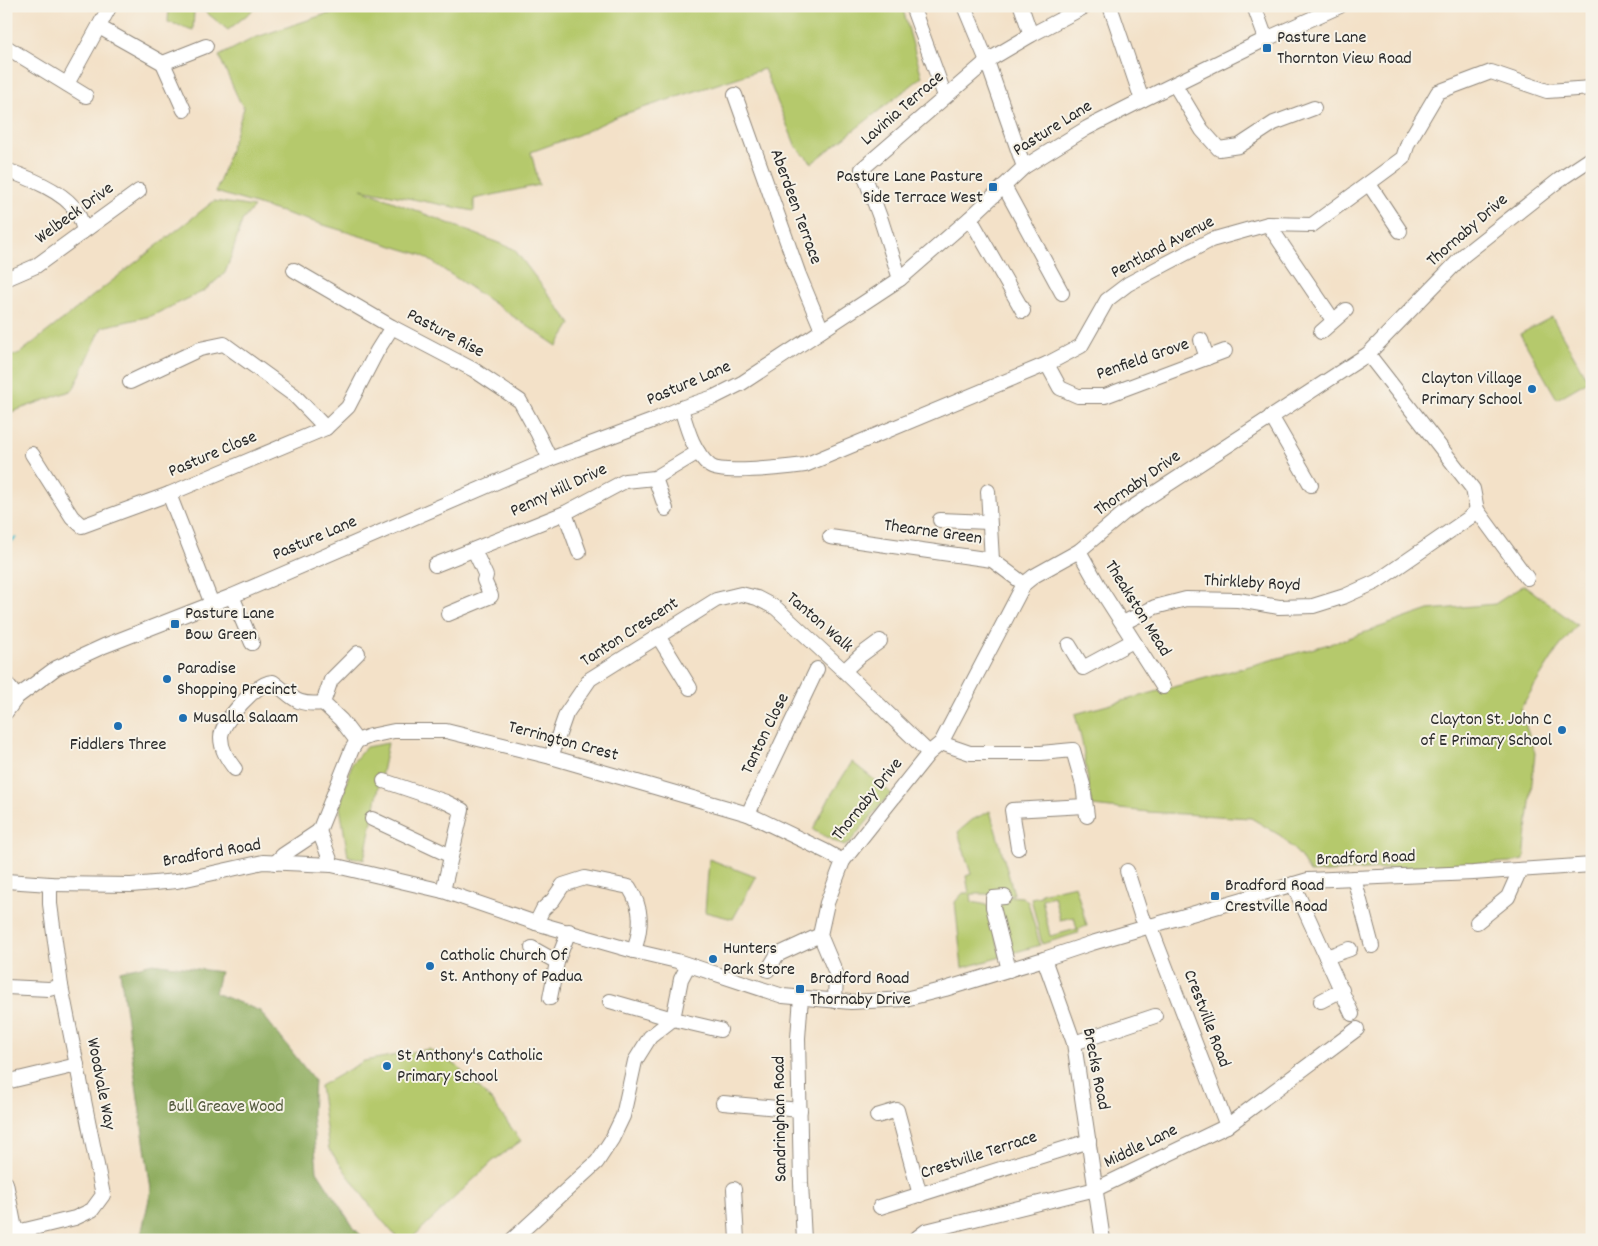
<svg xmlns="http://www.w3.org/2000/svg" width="1598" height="1246" font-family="Dekko,sans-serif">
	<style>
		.green { fill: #b5c96c; stroke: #707a4c; fill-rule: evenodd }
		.forest { fill: #90ad60; stroke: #5e6c46 }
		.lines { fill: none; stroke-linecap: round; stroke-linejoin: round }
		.stream { stroke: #57c3d0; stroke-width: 3 }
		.minor-casing { stroke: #8f867a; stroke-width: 16 }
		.minor { stroke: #fff; stroke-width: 14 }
		.poi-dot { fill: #1f6fb2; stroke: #f7f3e8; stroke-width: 2 }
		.labels { text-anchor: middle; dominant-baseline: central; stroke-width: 4; stroke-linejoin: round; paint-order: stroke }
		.poi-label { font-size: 18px; fill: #2b2b2b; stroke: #f7f3e8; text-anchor: start }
		.street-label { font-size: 18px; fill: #2b2b2b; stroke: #f7f3e8 }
		.park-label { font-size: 18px; fill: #545a3e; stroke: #f7f3e8 }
	</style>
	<rect width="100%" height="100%" fill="#f7f3e8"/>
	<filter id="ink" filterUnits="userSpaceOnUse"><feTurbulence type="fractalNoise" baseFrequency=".02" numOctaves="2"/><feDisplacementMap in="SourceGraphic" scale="10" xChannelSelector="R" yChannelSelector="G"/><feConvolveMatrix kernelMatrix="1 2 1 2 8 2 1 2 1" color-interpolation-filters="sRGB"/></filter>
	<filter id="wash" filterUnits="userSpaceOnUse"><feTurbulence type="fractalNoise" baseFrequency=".0096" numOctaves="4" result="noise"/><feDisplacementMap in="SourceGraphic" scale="20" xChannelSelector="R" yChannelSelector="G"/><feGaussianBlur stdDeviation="1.12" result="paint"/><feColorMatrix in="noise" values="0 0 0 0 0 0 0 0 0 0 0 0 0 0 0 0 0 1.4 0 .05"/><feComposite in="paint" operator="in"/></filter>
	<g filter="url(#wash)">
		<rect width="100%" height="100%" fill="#f3e1c8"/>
		<g class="green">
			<polygon points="169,6 192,6 194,11 193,30 168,22"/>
			<polygon points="201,6 258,6 228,30 202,9"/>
			<polygon points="335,6 902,6 922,77 812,163 796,147 764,69 618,116 578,135 531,152 539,185 474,199 474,211 361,189 514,249 571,324 557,346 422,255 216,192 244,108 239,100 219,56 254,38 323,15 334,13"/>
			<polygon points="214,201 254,207 242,221 232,254 225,273 204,291 151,316 102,327 73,390 6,414 6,358 20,353"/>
			<polygon points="1552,317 1588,381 1557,399 1520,334"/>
			<polygon points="1524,585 1577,625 1557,650 1520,709 1535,753 1524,860 1511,862 1310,873 1300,856 1281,836 1251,818 1148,812 1092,806 1082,742 1075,714 1340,641 1429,610 1495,604"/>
			<polygon points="388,743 364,860 348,856 340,807 352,763 366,747"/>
			<polygon points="852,762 891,793 849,843 844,846 813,830 831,795"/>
			<polygon points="990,811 1014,894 971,894 972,902 987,905 1001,957 962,968 955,902 963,893 969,893 966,876 971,874 958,832 972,820"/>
			<polygon points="709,859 756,877 733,919 705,912"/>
			<path d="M1075 885 1087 926 1078 929V933L1042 944 1031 898 1041 896V893ZM1054 896 1060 920 1074 917 1077 929 1050 936 1042 899Z"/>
			<polygon points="1008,896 1022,897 1028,902 1040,945 1009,954 999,907"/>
			<polygon points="429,1049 457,1066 491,1100 521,1141 493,1161 410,1240 399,1240 374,1211 329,1149 320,1086 364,1061"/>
		</g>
		<polygon class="forest" points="153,963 220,972 215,993 260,1011 314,1080 312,1113 317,1171 354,1228 366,1240 140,1240 151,1190 120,971"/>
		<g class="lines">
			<polyline class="stream" points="6,545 15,538"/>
		</g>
	</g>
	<g filter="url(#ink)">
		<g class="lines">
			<g class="minor-casing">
				<g id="minor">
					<polyline points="912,6 945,96"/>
					<polyline points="964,6 987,61 1024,167"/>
					<polyline points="1021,6 1031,35"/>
					<polyline points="1110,6 1142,100"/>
					<polyline points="1254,6 1266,39"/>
					<polyline points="99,27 163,63 184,110"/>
					<polyline points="6,47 86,96"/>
					<polyline points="163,63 206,46"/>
					<polyline points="67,84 110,6"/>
					<polyline points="1175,85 1202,130 1219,149 1239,146 1274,123 1314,108"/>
					<polyline points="735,95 799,275 822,330"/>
					<path d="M6 170C27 177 65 192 77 212 80 217 82 224 84 230"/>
					<polyline points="1369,184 1400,231"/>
					<polyline points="1004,186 1062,293"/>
					<polyline points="970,218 1023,311"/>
					<polyline points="1268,224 1333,320"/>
					<polyline points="294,270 392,327 474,370 520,401 538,434 550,459"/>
					<polyline points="6,279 36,266 139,191"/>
					<polyline points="900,279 881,220 862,169 987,61 1031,35 1086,6"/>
					<polyline points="1321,332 1346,310"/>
					<polyline points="1201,340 1207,358"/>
					<polyline points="1368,354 1473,489 1477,510 1527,578"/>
					<polyline points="1047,364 1060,388 1078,396 1105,396 1225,351"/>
					<polyline points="130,382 200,349 224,344 294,395 326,428"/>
					<path d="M681 408C687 428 693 452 710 466 721 475 789 467 805 465L1047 364 1081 346 1107 300 1128 284 1211 240 1268 224 1312 225 1403 158 1408 143 1438 92 1491 72 1547 91 1592 88"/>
					<polyline points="1271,416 1311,485"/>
					<polyline points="32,454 72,517 82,526 169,494 326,428 348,407 377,351 392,327"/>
					<polyline points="655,478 666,509"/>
					<polyline points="988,491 992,560"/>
					<polyline points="169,494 212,604"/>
					<polyline points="565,513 579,552"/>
					<polyline points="940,520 989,522"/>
					<polyline points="830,537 992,560 1024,584"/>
					<polyline points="1079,551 1101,590 1163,687"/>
					<polyline points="435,565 565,513 625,481 655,478 698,452"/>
					<polyline points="232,596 252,643"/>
					<polyline points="448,614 491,596 484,580 486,576 474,550"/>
					<polyline points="1123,623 1155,607 1186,599 1238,600 1279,607 1313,606 1345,596 1376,582 1469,518 1477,510"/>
					<polyline points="658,636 690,688"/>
					<polyline points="1069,645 1083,668 1133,641"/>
					<polyline points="844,671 861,655 880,641"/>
					<polyline points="6,683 17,697"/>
					<polyline points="6,712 17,697 56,668 104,646 232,596 550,459 652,421 681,408 714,397 742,383 900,279 970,218 1024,167 1087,128 1142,100 1266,39 1340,6"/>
					<polyline points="357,741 341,720 323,703 331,680 358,653"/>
					<polyline points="941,743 970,753 1041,753 1073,750 1083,785 1087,816"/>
					<polyline points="551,757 566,714 590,679 716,600 741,594 757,598 776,608 844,671 929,753"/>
					<path d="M235 769C228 760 221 750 221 737 221 722 258 681 273 682 294 697 294 706 323 703"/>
					<polyline points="384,781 446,802 462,810 443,891"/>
					<polyline points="748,814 817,669"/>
					<polyline points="372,819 451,856"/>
					<polyline points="319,831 352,749 357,741 370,736 394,731 446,731 551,757 748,814 825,851 843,861"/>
					<polyline points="1018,848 1012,810 1085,806"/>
					<polyline points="275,863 283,855 319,831 332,865"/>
					<polyline points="1127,871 1142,918 1149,926"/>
					<polyline points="1354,878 1372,946"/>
					<polyline points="6,881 50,884 131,885 177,881 263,862 332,865 443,891 536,923 634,951 677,961 783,996 851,1002 905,999 945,989 1044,959 1092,943 1308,880 1473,873 1592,865"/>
					<polyline points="1293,884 1352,1014"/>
					<polyline points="1005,897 993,898 993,907 1009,970"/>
					<polyline points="1477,922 1508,897 1520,870"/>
					<path d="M536 923 543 909 553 900 563 885 585 878 629 887C643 909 642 926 634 951"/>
					<polyline points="1150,926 1227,1126"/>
					<polyline points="820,935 836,973 835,1001"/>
					<polyline points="532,948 557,962"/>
					<polyline points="1326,957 1350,949"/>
					<polyline points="1044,959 1074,1043 1103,1240"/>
					<polyline points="768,970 777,955 820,935 827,903 843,861 929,753 941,743 1024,584 1034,576 1079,551 1124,513 1368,354 1464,255 1559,180 1592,158"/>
					<polyline points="6,987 49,989 61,986"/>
					<polyline points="801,997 798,1038 801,1183 804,1240"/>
					<polyline points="550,998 557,962 569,931"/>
					<polyline points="610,1001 673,1019 720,1030"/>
					<polyline points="1321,1001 1342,990"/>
					<polyline points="1074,1043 1155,1016"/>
					<polyline points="6,1082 77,1065"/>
					<polyline points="723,1103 800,1110"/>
					<polyline points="877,1116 897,1110 920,1195"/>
					<polyline points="6,1183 17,1239"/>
					<polyline points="734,1189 737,1240"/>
					<polyline points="880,1207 1089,1141"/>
					<polyline points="17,1232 75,1218 92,1210 103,1195 61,986 50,904 50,884"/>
					<polyline points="512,1240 597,1162 612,1139 623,1116 635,1061 650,1037 673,1019 681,979 688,966"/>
					<polyline points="914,1240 926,1231 1096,1189 1227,1126 1357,1029"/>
				</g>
			</g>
			<use href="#minor" class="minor"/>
		</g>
	</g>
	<g class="poi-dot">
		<rect x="1262" y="43" width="10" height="10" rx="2.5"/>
		<rect x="988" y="182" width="10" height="10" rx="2.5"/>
		<circle cx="1532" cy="389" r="5"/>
		<rect x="170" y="619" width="10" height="10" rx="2.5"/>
		<circle cx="167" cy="679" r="5"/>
		<circle cx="183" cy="718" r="5"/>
		<circle cx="118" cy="726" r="5"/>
		<circle cx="1562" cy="730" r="5"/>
		<rect x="1210" y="891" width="10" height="10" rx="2.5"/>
		<circle cx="713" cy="959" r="5"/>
		<circle cx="430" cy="966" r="5"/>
		<rect x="795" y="984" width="10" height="10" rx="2.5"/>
		<circle cx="387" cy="1066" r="5"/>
	</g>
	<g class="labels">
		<g class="poi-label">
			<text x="1277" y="38">Pasture Lane<tspan x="1277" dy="21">Thornton View Road</tspan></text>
			<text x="983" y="177" text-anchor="end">Pasture Lane Pasture<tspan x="983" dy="21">Side Terrace West</tspan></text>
			<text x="1522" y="379" text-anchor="end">Clayton Village<tspan x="1522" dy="21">Primary School</tspan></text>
			<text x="185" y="614">Pasture Lane<tspan x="185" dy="21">Bow Green</tspan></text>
			<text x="177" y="669">Paradise<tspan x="177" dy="21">Shopping Precinct</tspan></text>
			<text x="193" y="718">Musalla Salaam</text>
			<text x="1552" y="720" text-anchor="end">Clayton St. John C<tspan x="1552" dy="21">of E Primary School</tspan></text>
			<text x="118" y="745" text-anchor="middle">Fiddlers Three</text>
			<text x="1225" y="886">Bradford Road<tspan x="1225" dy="21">Crestville Road</tspan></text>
			<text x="723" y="949">Hunters<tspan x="723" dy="21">Park Store</tspan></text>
			<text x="440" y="956">Catholic Church Of<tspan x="440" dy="21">St. Anthony of Padua</tspan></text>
			<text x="810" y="979">Bradford Road<tspan x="810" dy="21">Thornaby Drive</tspan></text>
			<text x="397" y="1056">St Anthony's Catholic<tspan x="397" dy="21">Primary School</tspan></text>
		</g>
		<g class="street-label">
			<text transform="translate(903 109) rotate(-41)">Lavinia Terrace</text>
			<text transform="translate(1053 129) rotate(-32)">Pasture Lane</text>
			<text transform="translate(795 207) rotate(70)">Aberdeen Terrace</text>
			<text transform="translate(75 214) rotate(-36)">Welbeck Drive</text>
			<text transform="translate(1468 231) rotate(-41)">Thornaby Drive</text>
			<text transform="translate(1163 248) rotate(-28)">Pentland Avenue</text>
			<text transform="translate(445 334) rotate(28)">Pasture Rise</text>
			<text transform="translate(1143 360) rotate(-19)">Penfield Grove</text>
			<text transform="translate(689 384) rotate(-23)">Pasture Lane</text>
			<text transform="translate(213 455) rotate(-23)">Pasture Close</text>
			<text transform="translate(1138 484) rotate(-35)">Thornaby Drive</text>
			<text transform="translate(559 491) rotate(-25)">Penny Hill Drive</text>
			<text transform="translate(933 533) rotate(8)">Thearne Green</text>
			<text transform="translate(315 539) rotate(-23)">Pasture Lane</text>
			<text transform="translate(1252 584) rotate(3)">Thirkleby Royd</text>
			<text transform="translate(1137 609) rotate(58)">Theakston Mead</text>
			<text transform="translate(819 623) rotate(41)">Tanton Walk</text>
			<text transform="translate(630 633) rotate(-33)">Tanton Crescent</text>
			<text transform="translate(766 734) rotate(-64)">Tanton Close</text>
			<text transform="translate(563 742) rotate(15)">Terrington Crest</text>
			<text transform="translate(868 800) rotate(-51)">Thornaby Drive</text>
			<text transform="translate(212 854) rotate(-10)">Bradford Road</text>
			<text transform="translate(1366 859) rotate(-2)">Bradford Road</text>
			<text transform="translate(1206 1019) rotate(69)">Crestville Road</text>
			<text transform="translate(1095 1069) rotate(79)">Brecks Road</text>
			<text transform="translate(100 1084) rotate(79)">Woodvale Way</text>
			<text transform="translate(781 1119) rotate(-91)">Sandringham Road</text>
			<text transform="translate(1141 1147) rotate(-26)">Middle Lane</text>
			<text transform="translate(979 1156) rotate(-18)">Crestville Terrace</text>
		</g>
		<g class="park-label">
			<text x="226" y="1107">Bull Greave Wood</text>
		</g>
	</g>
	<rect width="1598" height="1246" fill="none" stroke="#f7f3e8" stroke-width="25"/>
</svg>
